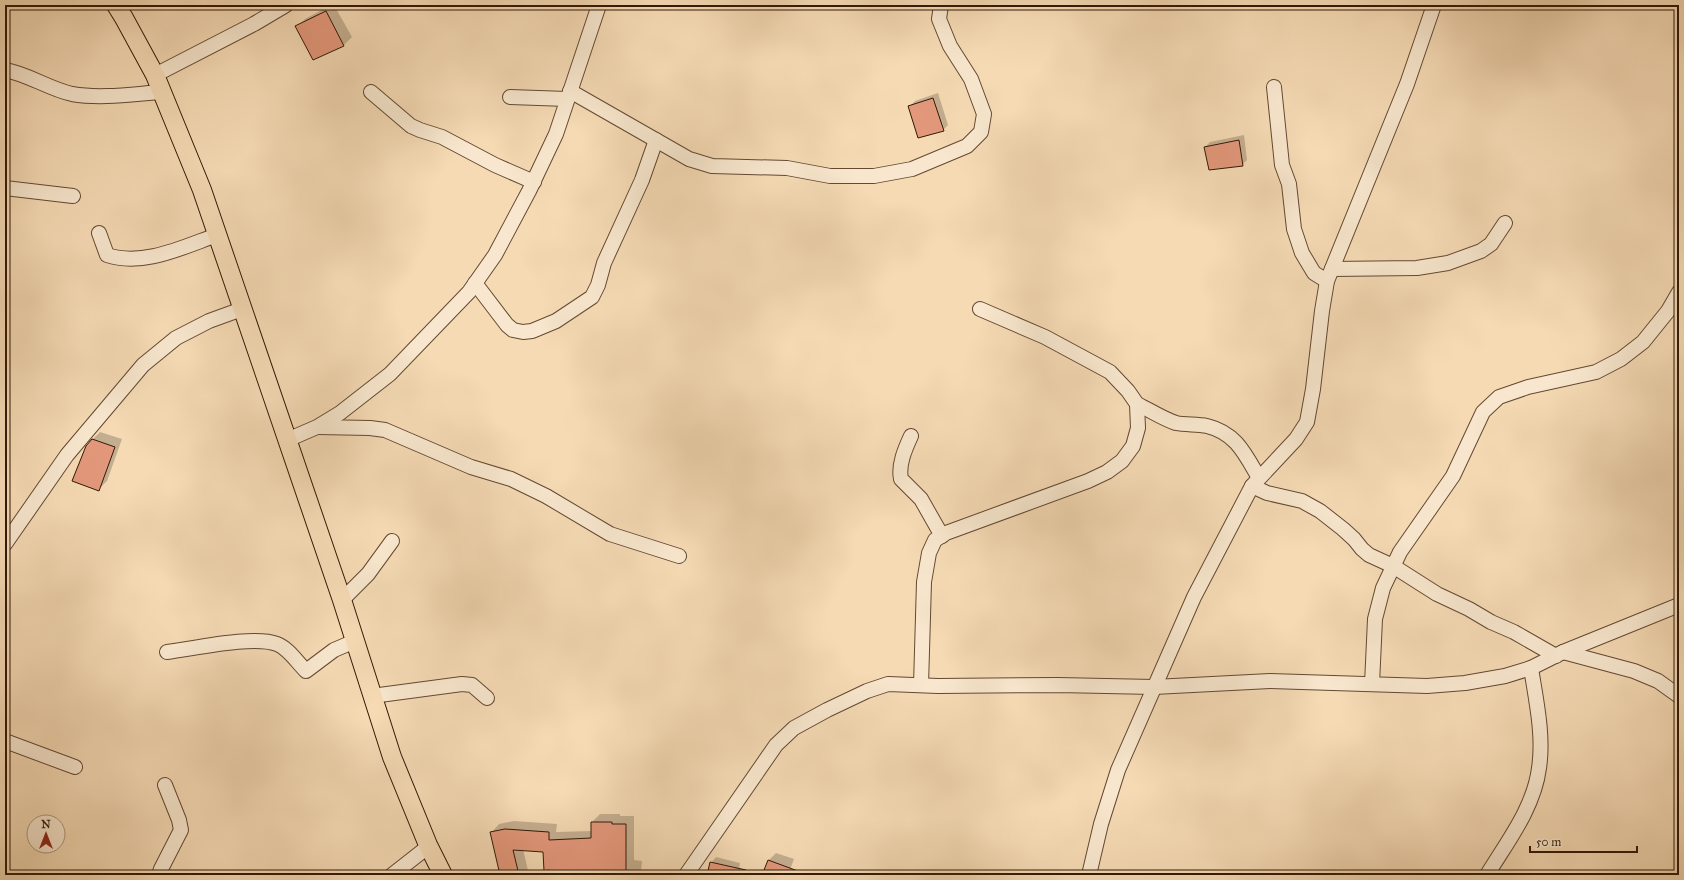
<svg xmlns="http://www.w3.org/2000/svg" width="1684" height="880" font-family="'IM FELL Great Primer',serif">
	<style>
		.shadow { fill: #0003 }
		.building { fill: #e3987b; stroke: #321906 }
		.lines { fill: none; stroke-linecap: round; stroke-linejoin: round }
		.minor-casing { stroke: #634932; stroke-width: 16 }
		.major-casing { stroke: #321906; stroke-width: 20 }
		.minor { stroke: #f8e7ce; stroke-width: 14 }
		.major { stroke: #f5dab4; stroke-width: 18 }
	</style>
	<rect width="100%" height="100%" fill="#f5dab4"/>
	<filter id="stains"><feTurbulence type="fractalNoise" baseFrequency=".005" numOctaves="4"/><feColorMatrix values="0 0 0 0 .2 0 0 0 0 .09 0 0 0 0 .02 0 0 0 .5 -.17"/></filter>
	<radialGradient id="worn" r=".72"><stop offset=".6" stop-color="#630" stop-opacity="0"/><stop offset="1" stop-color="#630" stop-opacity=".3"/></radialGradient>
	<g class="shadow">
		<polygon points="331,5 334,5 352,37 344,45 313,59 297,27 305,19"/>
		<polygon points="938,93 948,125 943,130 910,106 915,101"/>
		<polygon points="1244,135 1247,160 1242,165 1205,147 1210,142"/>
		<polygon points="100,432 122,439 107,481 99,489 92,440"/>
		<polygon points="600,814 620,814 620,816 634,816 634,860 642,861 641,872 638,875 546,875 544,851 523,849 529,875 501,875 491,833 499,824 514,821 557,824 556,832 592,831 592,822"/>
		<polygon points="776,853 794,859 788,875 764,875 769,860"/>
		<polygon points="716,857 740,863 738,875 708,875 711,863"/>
		<polygon points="664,871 667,875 658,875"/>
	</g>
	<g class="building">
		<polygon points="326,11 344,46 313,60 295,26"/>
		<polygon points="933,98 944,131 918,138 908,106"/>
		<polygon points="1239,140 1243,166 1209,170 1204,147"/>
		<polygon points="92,439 115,447 99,491 72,481 86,446"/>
		<polygon points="591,822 612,822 612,824 626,824 626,875 549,875 549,870 544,871 543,852 513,850 519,875 500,875 490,832 505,829 549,832 549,840 591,838"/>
		<polygon points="768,860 806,874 806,875 762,875"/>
		<polygon points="710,862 746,870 746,875 707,875"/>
	</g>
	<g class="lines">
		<g class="minor-casing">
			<g id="minor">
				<path d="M5 70C28 74 49 89 72 94 101 99 133 94 162 92"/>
				<polyline points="155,75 254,24 286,5"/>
				<polyline points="1274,87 1282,165 1289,184 1294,229 1302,253 1314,273 1327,281"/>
				<polyline points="570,91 689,159 712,166 787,168 830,176 874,176 912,169 967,146 981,132 984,114 971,79 950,46 939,19 941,5"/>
				<polyline points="371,92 411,126 420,130 442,137 495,165 534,182"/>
				<polyline points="510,97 567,99"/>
				<polyline points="5,188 73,196"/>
				<path d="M99 233 107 255C143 267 183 247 217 235"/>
				<polyline points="1332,269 1417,268 1448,263 1481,251 1491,244 1505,223"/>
				<polyline points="475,283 507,325 513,330 523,332 532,331 556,321 592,297 598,285 604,263 642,180 656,140"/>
				<path d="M1137 404C1150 410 1163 419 1176 423 1186 425 1197 424 1207 426 1236 433 1245 454 1259 478"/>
				<polyline points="318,427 370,428 385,430 471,467 511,479 546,496 610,534 679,556"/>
				<path d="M911 436C905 449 898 465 901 479L921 499 942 536"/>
				<polyline points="287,440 317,427 340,413 390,374 469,292 495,255 529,191 556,134 599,5"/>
				<polyline points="1252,486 1267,493 1302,501 1320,511 1343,529 1354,539 1362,549 1369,555 1393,566 1437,594 1469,609 1491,622 1514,632 1556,656"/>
				<polyline points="5,544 67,455 143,365 176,338 209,321 242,309"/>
				<polyline points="342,600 368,574 392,541"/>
				<path d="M167 652C193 649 253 635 277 644 288 648 297 662 306 671L334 650 355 641"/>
				<polyline points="1563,652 1634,671 1658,681 1679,696"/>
				<polyline points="1372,684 1375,619 1383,588 1400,552 1453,476 1483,412 1499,397 1528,387 1596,372 1621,359 1643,342 1668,311 1679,292"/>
				<polyline points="921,685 924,582 929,553 935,540 946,533 1088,481 1107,472 1122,461 1133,446 1138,428 1137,404 1128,391 1110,372 1045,337 980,309"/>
				<polyline points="372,696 462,684 472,685 487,698"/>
				<polyline points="5,741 75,767"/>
				<polyline points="159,875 161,869 181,830 179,820 165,785"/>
				<polyline points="392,875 429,846"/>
				<polyline points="686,875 776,745 794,728 827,710 867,691 888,684 938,686 1058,685 1154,687 1270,681 1427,686 1465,683 1505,676 1531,668 1563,652 1679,605"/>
				<polyline points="1089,875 1101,824 1118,770 1194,597 1252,486 1296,439 1307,422 1313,389 1322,311 1327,281 1407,84 1434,5"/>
				<path d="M1487 875C1507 842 1534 808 1539 768 1544 736 1536 700 1531 668"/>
			</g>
		</g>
		<g class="major-casing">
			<polyline id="major" points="116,5 124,18 155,75 202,190 342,600 392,757 428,845 443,875"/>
		</g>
		<use href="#minor" class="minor"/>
		<use href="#major" class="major"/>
	</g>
	<rect width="1684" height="880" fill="none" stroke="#f5dab4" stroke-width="20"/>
	<rect x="6" y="6" width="1672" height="868" fill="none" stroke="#321906" stroke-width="2"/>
	<rect x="10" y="10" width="1664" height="860" fill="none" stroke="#321906"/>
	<g transform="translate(46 834)"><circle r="19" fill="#f8e7ce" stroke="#a9957e"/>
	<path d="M0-3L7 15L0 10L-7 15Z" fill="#8f2418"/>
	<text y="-6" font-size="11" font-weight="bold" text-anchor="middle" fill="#321906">N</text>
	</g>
	<path d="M1530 846v6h107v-6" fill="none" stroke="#321906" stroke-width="2"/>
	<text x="1536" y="846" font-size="12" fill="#321906" stroke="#f8e7ce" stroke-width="3" paint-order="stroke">50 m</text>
	<rect width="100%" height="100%" filter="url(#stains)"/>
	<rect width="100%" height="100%" fill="url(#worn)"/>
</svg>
